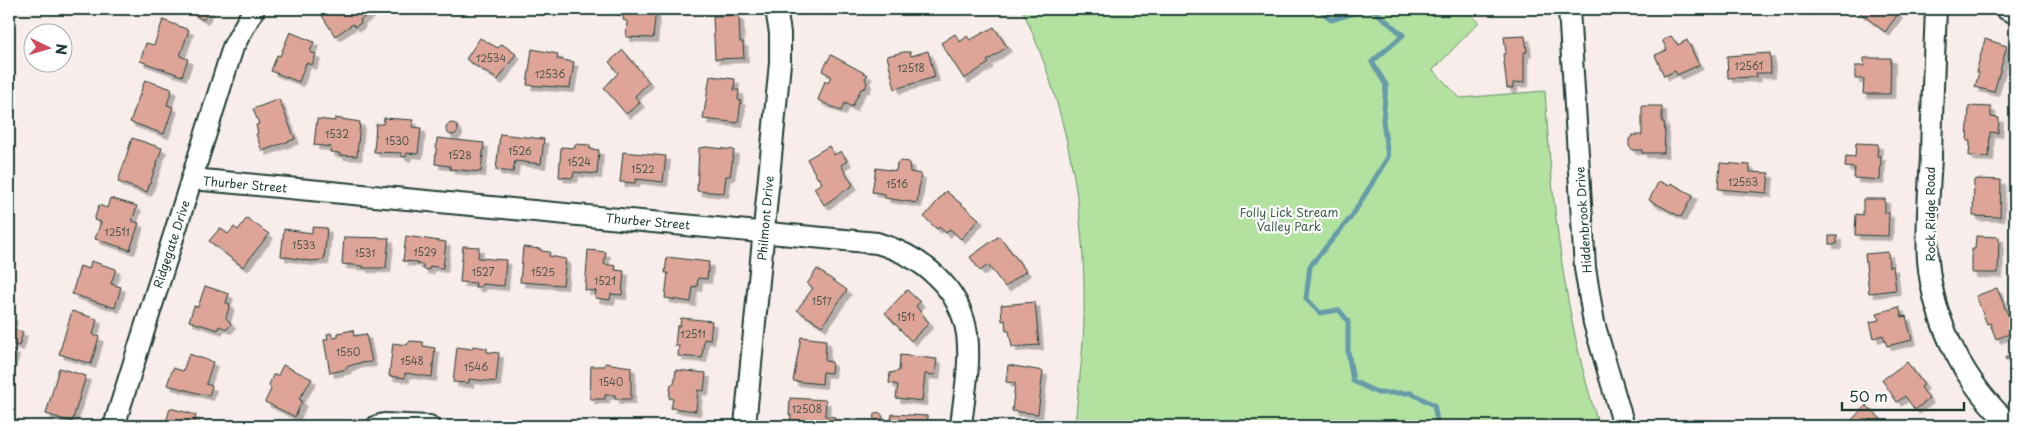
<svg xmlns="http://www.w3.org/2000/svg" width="2024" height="435" font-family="'Playpen Sans',sans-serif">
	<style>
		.green { fill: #b2e1a0; stroke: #688f6a }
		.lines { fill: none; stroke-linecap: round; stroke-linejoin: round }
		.stream { stroke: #669ba9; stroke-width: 5 }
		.building { fill: #dda497; stroke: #1f3d34; filter: url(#shadow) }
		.minor-casing { stroke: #1f3d34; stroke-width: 24 }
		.minor { stroke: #fff; stroke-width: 20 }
		.labels { text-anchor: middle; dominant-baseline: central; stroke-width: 4.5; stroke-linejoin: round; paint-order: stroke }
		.number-label { font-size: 10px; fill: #4e574d }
		.street-label { font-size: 12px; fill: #1f3d34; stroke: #fff }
		.park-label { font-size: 12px; fill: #3c5e4a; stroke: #fff }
	</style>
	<defs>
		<filter id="shadow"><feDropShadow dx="4.5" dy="4.5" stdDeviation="0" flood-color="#0004"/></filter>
	</defs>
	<rect width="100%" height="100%" fill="#f8edea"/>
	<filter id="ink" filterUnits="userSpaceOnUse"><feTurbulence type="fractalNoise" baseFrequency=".02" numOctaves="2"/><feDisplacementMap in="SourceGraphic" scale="10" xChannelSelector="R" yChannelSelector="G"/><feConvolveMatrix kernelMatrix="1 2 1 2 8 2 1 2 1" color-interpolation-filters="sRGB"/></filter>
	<g filter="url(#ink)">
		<path class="green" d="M1022 9H1465L1479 22 1433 70 1460 98 1545 91C1552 205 1564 317 1599 426H1075C1078 388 1084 350 1084 312 1086 208 1066 104 1022 9Z"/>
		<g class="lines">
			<g class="stream">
				<polyline points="1320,9 1331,20 1367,9"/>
				<polyline points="1372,9 1403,35 1372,62 1386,85 1383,121 1388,157 1352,216 1310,266 1306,299 1320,313 1339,310 1348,321 1348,351 1353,381 1378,393 1411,393 1434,405 1438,426"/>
			</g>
		</g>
		<g class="building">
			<polygon points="186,9 210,9 203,20"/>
			<polygon points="323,9 370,9 372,12 360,20 361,23 355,27 353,24 335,36 319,11"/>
			<polygon points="614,9 656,9 653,38 626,37 627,21 623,20 624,12 614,11"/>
			<polygon points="1855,9 1892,9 1898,14 1885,32"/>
			<polygon points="739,15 740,42 743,42 744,58 715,59 713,16"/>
			<polygon points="163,20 189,30 180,56 188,59 182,76 140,61 146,43 154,45"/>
			<polygon points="994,27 1007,47 987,61 989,63 964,79 941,43 955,34 960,42 967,36 970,40"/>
			<polygon points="290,32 314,42 310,52 316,54 312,65 306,63 299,82 271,71 277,55 280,56"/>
			<polygon points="1525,36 1527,52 1524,52 1524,82 1513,83 1513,88 1507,88 1503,54 1506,53 1504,37"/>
			<polygon points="1671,36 1678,45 1687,40 1699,65 1677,75 1675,71 1664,76 1655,55 1667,50 1663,42 1664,39"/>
			<polygon points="480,38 498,48 502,44 516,54 498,80 466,59"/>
			<polygon points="1985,39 2007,46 1994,92 1975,87 1979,72 1976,72"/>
			<polygon points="532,49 558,54 557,59 574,62 570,88 527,85"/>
			<polygon points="623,50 649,82 635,96 640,103 626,114 604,88 618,73 609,62"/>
			<polygon points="928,51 935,77 895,89 887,56 904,52 910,52 911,56"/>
			<polygon points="1770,53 1771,73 1756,73 1757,77 1728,78 1727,56"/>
			<polygon points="831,55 868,75 865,78 867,83 865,88 861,89 852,107 845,103 841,111 818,100 825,81 828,83 831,76 822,71"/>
			<polygon points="1864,58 1891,58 1890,94 1863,94 1864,79 1855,79 1855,66 1864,66"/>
			<polygon points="710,76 735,79 734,90 739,90 738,100 741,101 738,123 703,119"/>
			<polygon points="145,80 172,89 167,105 173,107 164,134 130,122"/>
			<polygon points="279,99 295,139 262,151 256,134 258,133 256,125 259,124 253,109"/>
			<polygon points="1642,106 1662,106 1662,122 1664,122 1665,132 1664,153 1642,153 1642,150 1632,150 1629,146 1629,139 1633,135 1642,135"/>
			<polygon points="1969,106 1991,107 1991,117 1999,118 1998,133 1990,132 1989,157 1969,156 1970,141 1967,141"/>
			<polygon points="335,118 360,122 357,156 339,155 339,153 330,152 331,147 314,145 317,119 335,121"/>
			<polygon points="384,118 413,120 412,127 421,128 418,154 407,153 406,157 401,156 401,153 374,152 376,124 383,124"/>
			<circle cx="452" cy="129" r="6"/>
			<polygon points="500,134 544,139 541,164 515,161 513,172 496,170"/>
			<polygon points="132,138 162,148 147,192 118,182"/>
			<polygon points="437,138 484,143 481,172 450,169 450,166 435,164"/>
			<polygon points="1856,143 1878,144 1877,156 1881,156 1880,180 1854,178 1855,168 1845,167 1846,156 1855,157"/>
			<polygon points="575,144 590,145 590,149 599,150 597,174 574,172 573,178 559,177 561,147 575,148"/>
			<polygon points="829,146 834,155 841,151 847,161 841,165 853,185 824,205 814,188 822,183 819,178 818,179 807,159"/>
			<polygon points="707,147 734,150 730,176 726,176 724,193 697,191 699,148"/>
			<polygon points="623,152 666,156 663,182 636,179 635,183 620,182"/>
			<polygon points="900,161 909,162 910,172 921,174 917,203 885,198 885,194 872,192 876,168 896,171 897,163"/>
			<polygon points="1720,163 1750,165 1750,172 1769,173 1767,193 1718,189"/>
			<polygon points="1978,179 2001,180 2000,217 1973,216 1974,180"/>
			<polygon points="1659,181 1669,186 1671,183 1693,195 1681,217 1649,200"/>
			<polygon points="946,191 979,219 961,239 950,229 946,233 939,227 937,229 924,217"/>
			<polygon points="110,198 137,206 132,221 139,223 130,250 95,239 101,222 94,220 99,205 107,208"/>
			<polygon points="1863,199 1885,199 1885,213 1889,213 1888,236 1855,235 1856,214 1863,215"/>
			<polygon points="247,218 269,234 243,267 209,241 220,228 228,234 234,227 238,230"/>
			<polygon points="312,227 327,228 324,260 309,261 281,256 284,229 312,233"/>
			<polygon points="406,236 446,242 443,268 430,266 429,270 423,269 423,265 417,264 417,262 403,261"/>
			<polygon points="999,236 1026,271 1005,287 988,265 980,271 970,257"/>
			<rect x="1829" y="236" width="8" height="8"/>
			<polygon points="1976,236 1999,237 1998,273 1972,273 1972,249 1975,249"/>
			<polygon points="344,237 389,238 386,268 363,268 363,266 342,264"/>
			<polygon points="463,246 479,247 478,258 506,260 504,286 482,284 481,287 475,287 476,283 460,282"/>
			<polygon points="523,247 541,249 541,251 550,252 549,256 566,259 563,285 520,282"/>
			<polygon points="588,250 606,252 604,264 616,266 615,270 624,271 622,295 611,294 610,300 595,298 596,291 585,290"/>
			<polygon points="1888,252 1889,267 1893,266 1896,290 1869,293 1865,254"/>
			<polygon points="667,257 709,262 707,279 698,278 697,287 693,286 691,302 665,298 668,273 665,273"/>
			<polygon points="91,261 116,269 111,284 121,287 115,308 72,294 80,266 89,269"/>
			<polygon points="817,269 847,290 822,326 797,310 813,288 807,284"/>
			<polygon points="205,286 229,294 226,303 230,304 226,318 231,324 227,329 219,326 218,330 189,321 194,306 198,307"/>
			<polygon points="1997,288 2015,332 1996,339 1990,323 1987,324 1976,296"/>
			<polygon points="907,290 920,302 916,306 929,323 911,341 885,313"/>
			<polygon points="1035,302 1039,345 1012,347 1009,331 1006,331 1005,320 1002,321 1001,305"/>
			<polygon points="1899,307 1902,317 1906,316 1912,340 1887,346 1883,335 1874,338 1870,322 1879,320 1877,313"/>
			<polygon points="72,311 97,319 93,335 99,337 91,364 59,354"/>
			<polygon points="9,315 13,317 10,328 23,332 19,346 9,342"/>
			<polygon points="681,318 712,321 710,340 704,339 702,358 678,356 679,346 675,346 677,326 680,326"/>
			<polygon points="353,330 354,336 366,334 372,362 359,363 346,367 347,369 330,373 324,340 328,339 327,334 331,333 333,338 338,337 338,333"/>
			<polygon points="801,337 826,340 825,361 832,362 831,373 823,372 822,384 793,381"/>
			<polygon points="410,341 423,342 423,346 435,348 432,377 405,373 405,378 389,376 393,343 407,345"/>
			<polygon points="473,346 487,348 487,352 499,353 496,382 469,379 469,383 453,382 457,347 472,349"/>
			<polygon points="9,349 15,351 9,370"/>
			<polygon points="2015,349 2015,374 2005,358"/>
			<polygon points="189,354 213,362 206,384 212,386 209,396 167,385 173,368 183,371"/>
			<polygon points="900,355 937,359 935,375 925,374 922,401 896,398 898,385 889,383 890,373 899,371"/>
			<polygon points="1907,362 1924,385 1921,387 1929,399 1915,410 1905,396 1897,402 1882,380"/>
			<polygon points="605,363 631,367 631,399 615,399 615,395 605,395 605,399 590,399 591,366 605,366"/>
			<polygon points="283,365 312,379 299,399 302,401 295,417 265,402 271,389 269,385 273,375 278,375"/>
			<polygon points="1008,365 1043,371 1038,414 1012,411 1015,383 1006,382"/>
			<polygon points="59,368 86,376 72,422 46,414"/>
			<polygon points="676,370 706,373 704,391 698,390 696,411 671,408 673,399 669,398 671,384 674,384"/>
			<polygon points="790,398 826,400 825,416 835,417 834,426 793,426 790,424 791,415 789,415"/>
			<polygon points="1866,405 1881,419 1874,426 1846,426"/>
			<polygon points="170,408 196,415 193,426 161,426 162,422 165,422 167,419"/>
			<circle cx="878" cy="417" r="4.5"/>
			<polygon points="892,414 928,416 927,426 890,426"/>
		</g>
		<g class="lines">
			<g class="minor-casing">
				<g id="minor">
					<polyline points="1569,9 1585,268 1594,323 1624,426"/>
					<path d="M1936 9C1934 58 1932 108 1931 157 1929 191 1926 226 1928 260 1933 322 1965 385 2012 426"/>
					<polyline points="2006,9 2015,13"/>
					<path d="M192 179 877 243C921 256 960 287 967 334 971 364 964 396 961 426"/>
					<polyline points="114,426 233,47 254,9"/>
					<polyline points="377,426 384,424 429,426"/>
					<polyline points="745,426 780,63 780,33 776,9"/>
				</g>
			</g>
			<use href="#minor" class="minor"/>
		</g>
	</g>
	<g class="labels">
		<g class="number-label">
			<text x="491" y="57">12534</text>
			<text x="1749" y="65">12561</text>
			<text x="911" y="67">12518</text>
			<text x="550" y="73">12536</text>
			<text x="337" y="133">1532</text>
			<text x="397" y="140">1530</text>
			<text x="520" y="150">1526</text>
			<text x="460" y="154">1528</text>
			<text x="579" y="161">1524</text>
			<text x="643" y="168">1522</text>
			<text x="1743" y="181">12553</text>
			<text x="897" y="183">1516</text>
			<text x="117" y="231">12511</text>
			<text x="304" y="244">1533</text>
			<text x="425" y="251">1529</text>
			<text x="365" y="252">1531</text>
			<text x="483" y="271">1527</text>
			<text x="543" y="271">1525</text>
			<text x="605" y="280">1521</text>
			<text x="822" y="300">1517</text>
			<text x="906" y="316">1511</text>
			<text x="693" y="333">12511</text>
			<text x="348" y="351">1550</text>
			<text x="412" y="360">1548</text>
			<text x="476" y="366">1546</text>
			<text x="611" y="381">1540</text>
			<text x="807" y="408">12508</text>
		</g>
		<g class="street-label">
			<text transform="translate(245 184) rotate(5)">Thurber Street</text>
			<text transform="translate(1930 214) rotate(-90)">Rock Ridge Road</text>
			<text transform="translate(765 218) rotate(-85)">Philmont Drive</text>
			<text transform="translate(1583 220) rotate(-94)">Hiddenbrook Drive</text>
			<text transform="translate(648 221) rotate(5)">Thurber Street</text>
			<text transform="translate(171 244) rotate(-72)">Ridgegate Drive</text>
		</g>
		<g class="park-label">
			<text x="1289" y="212">Folly Lick Stream<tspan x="1289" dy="14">Valley Park</tspan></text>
		</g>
	</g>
	<rect width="2024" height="435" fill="none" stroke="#fff" stroke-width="30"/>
	<rect x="15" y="15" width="1994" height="405" fill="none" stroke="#1f3d34" stroke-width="2" filter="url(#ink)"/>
	<g transform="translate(48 48) rotate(95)"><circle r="24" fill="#ffffff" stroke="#a5b1ae"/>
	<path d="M0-4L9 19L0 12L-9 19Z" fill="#d1495b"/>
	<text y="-8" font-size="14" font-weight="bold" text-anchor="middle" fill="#1f3d34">N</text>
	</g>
	<path d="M1842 402v8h122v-8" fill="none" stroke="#1f3d34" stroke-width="2.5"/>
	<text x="1849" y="402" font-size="15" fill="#1f3d34" stroke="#ffffff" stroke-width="4" paint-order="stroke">50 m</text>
</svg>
